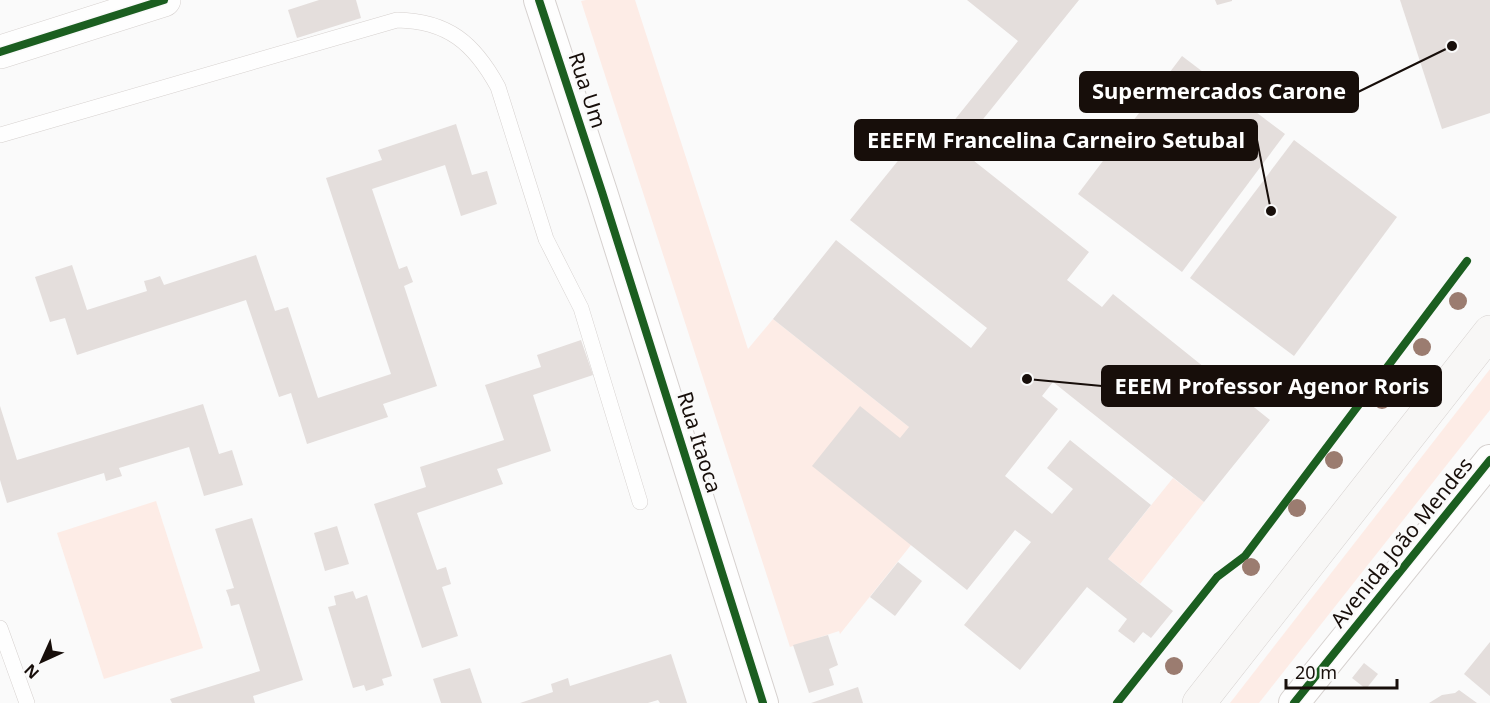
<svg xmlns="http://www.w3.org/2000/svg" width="1490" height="703" font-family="'Noto Sans',sans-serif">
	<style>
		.green { fill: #fdece6 }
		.building { fill: #e4dedc }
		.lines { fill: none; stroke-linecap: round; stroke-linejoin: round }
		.service-casing { stroke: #d6d1cf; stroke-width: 16 }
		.minor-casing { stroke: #d6d1cf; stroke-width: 32 }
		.tertiary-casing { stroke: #d6d1cf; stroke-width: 34 }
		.secondary-casing { stroke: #d6d1cf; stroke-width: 34 }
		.service { stroke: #fefefe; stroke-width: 15 }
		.minor { stroke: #fefefe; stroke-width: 30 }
		.tertiary { stroke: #fefefe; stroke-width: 33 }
		.secondary { stroke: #f8f7f6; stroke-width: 33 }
		.cycleway-casing { stroke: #fafafa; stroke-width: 11 }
		.cycleway { stroke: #1b5e20; stroke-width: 8 }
		.tree { fill: #9b7c70 }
		.labels { text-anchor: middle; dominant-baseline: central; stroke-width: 6; stroke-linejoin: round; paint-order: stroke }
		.street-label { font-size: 21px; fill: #170e0a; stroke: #fafafa }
		.leader { fill: none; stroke: #170e0a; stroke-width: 2 }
		.callout-dot { fill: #170e0a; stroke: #fafafa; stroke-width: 2 }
		.callout { fill: #170e0a; stroke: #170e0a; stroke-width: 2 }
		.callout-label { font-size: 22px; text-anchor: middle; font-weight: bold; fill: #fff }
	</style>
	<rect width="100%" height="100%" fill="#fafafa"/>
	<g class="green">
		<polygon points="586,0 635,0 748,349 773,319 909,427 911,545 840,634 839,631 790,647 581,1"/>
		<polygon points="1490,369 1490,410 1259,703 1230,703"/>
		<polygon points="1173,478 1204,502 1140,584 1108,559"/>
		<polygon points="156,501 203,648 104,679 57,533"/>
	</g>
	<g class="building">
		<polygon points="319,0 356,0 361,18 297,38 288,10"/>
		<polygon points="967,0 1079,0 959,149 1089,252 1067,280 1102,307 1113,294 1270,420 1204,502 1053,382 1042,396 1058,409 1005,476 1052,514 1073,489 1047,468 1070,440 1151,505 1108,559 1173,611 1151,638 1143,632 1134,643 1118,631 1127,619 1087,587 1020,670 964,625 1031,542 1015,530 967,590 812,466 860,406 900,438 909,427 773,319 836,240 971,348 987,328 850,220 914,141 928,153 1018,41"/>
		<polygon points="1215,0 1232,0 1232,1 1217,5"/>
		<polygon points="1400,0 1490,0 1490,113 1442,129"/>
		<polygon points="1182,56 1285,134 1182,272 1078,194"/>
		<polygon points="456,124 472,175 487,171 497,204 461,216 445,165 372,189 399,269 407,266 413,282 404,286 437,386 383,404 388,417 307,444 291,393 279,397 246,300 77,355 65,318 50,322 35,277 72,265 87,310 147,291 144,281 152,279 160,276 164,285 256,255 275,311 288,307 318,398 391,374 326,178 382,160 378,150"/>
		<polygon points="1294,140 1397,217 1294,356 1190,278"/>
		<polygon points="581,340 593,375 533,395 551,451 497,469 503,484 417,513 437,570 446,567 451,584 442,587 458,636 422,648 374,504 426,487 420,467 504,440 485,385 541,367 537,355"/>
		<polygon points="203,404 219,454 232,450 243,485 204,496 189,447 119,468 122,476 106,481 104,473 7,503 0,480 0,406 17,460"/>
		<polygon points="252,518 303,680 253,696 255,703 172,703 170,699 260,671 239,604 231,606 229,598 226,590 234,588 215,529"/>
		<polygon points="337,526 349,564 325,571 314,533"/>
		<polygon points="898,562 922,581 895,616 870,597"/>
		<polygon points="353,591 356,599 367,595 392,676 382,679 384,685 366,691 364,685 353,688 328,607 336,605 334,596"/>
		<polygon points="828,635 838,665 829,669 834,685 809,693 793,645"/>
		<polygon points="1490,642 1490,696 1464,674"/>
		<polygon points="671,654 687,703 660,703 658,700 648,703 520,703 553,692 551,684 568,678 570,686"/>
		<polygon points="1364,663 1378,674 1366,689 1352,678"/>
		<polygon points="470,668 482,703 441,703 433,679"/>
		<polygon points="858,687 863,703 811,703"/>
		<polygon points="1459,690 1477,703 1429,703 1442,695 1455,693"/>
	</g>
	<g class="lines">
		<g class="service-casing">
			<g id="service">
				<path d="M0 135 397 20C448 21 474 43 498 87L546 239 581 308 640 502"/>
				<polyline points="0,628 27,703"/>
			</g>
		</g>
		<g class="minor-casing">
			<g id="minor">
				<polyline points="539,0 602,192 763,703"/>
				<polyline points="1294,703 1490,460"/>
			</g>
		</g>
		<g class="tertiary-casing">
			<polyline id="tertiary" points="0,52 164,0"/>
		</g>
		<g class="secondary-casing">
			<polyline id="secondary" points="1199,703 1490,332"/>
		</g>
		<use href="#service" class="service"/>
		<use href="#minor" class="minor"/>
		<use href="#tertiary" class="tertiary"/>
		<use href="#secondary" class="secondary"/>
		<g class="cycleway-casing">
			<g id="cycleway">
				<polyline points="539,0 602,192 763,703"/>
				<polyline points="0,52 164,0"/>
				<polyline points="1117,703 1217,577 1245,556 1467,261"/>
				<polyline points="1294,703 1490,460"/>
			</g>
		</g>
		<use href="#cycleway" class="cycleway"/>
	</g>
	<g class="tree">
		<circle cx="1458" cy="301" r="9"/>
		<circle cx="1422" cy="347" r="9"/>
		<circle cx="1382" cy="400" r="9"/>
		<circle cx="1334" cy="460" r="9"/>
		<circle cx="1297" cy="508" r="9"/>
		<circle cx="1251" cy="567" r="9"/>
		<circle cx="1174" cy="666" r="9"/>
	</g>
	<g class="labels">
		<g class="street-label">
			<text transform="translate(588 90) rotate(72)">Rua Um</text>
			<text transform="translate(700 442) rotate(73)">Rua Itaoca</text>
			<text transform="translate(1401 542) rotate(-51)">Avenida João Mendes</text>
		</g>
	</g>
	<path class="leader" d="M1452 46L1358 92M1271 211L1257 140M1027 379L1102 386"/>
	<g class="callout-dot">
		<circle cx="1452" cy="46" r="6"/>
		<circle cx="1271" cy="211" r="6"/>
		<circle cx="1027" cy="379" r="6"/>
	</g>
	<g class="callout">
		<rect x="1080" y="72" width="278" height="40" rx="6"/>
		<rect x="855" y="120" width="402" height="40" rx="6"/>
		<rect x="1102" y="366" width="339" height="40" rx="6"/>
	</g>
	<g class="callout-label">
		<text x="1219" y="99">Supermercados Carone</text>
		<text x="1056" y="148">EEEFM Francelina Carneiro Setubal</text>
		<text x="1272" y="394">EEEM Professor Agenor Roris</text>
	</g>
	<g transform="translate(42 661) rotate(225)" stroke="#fafafa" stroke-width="4.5" paint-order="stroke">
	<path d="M0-4.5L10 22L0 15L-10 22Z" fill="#170e0a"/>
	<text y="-9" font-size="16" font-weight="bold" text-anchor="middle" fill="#170e0a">N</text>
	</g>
	<path d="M1286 679v9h111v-9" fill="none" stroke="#170e0a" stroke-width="3"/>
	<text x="1295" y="679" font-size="18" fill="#170e0a" stroke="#fafafa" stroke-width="4.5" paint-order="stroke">20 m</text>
</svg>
